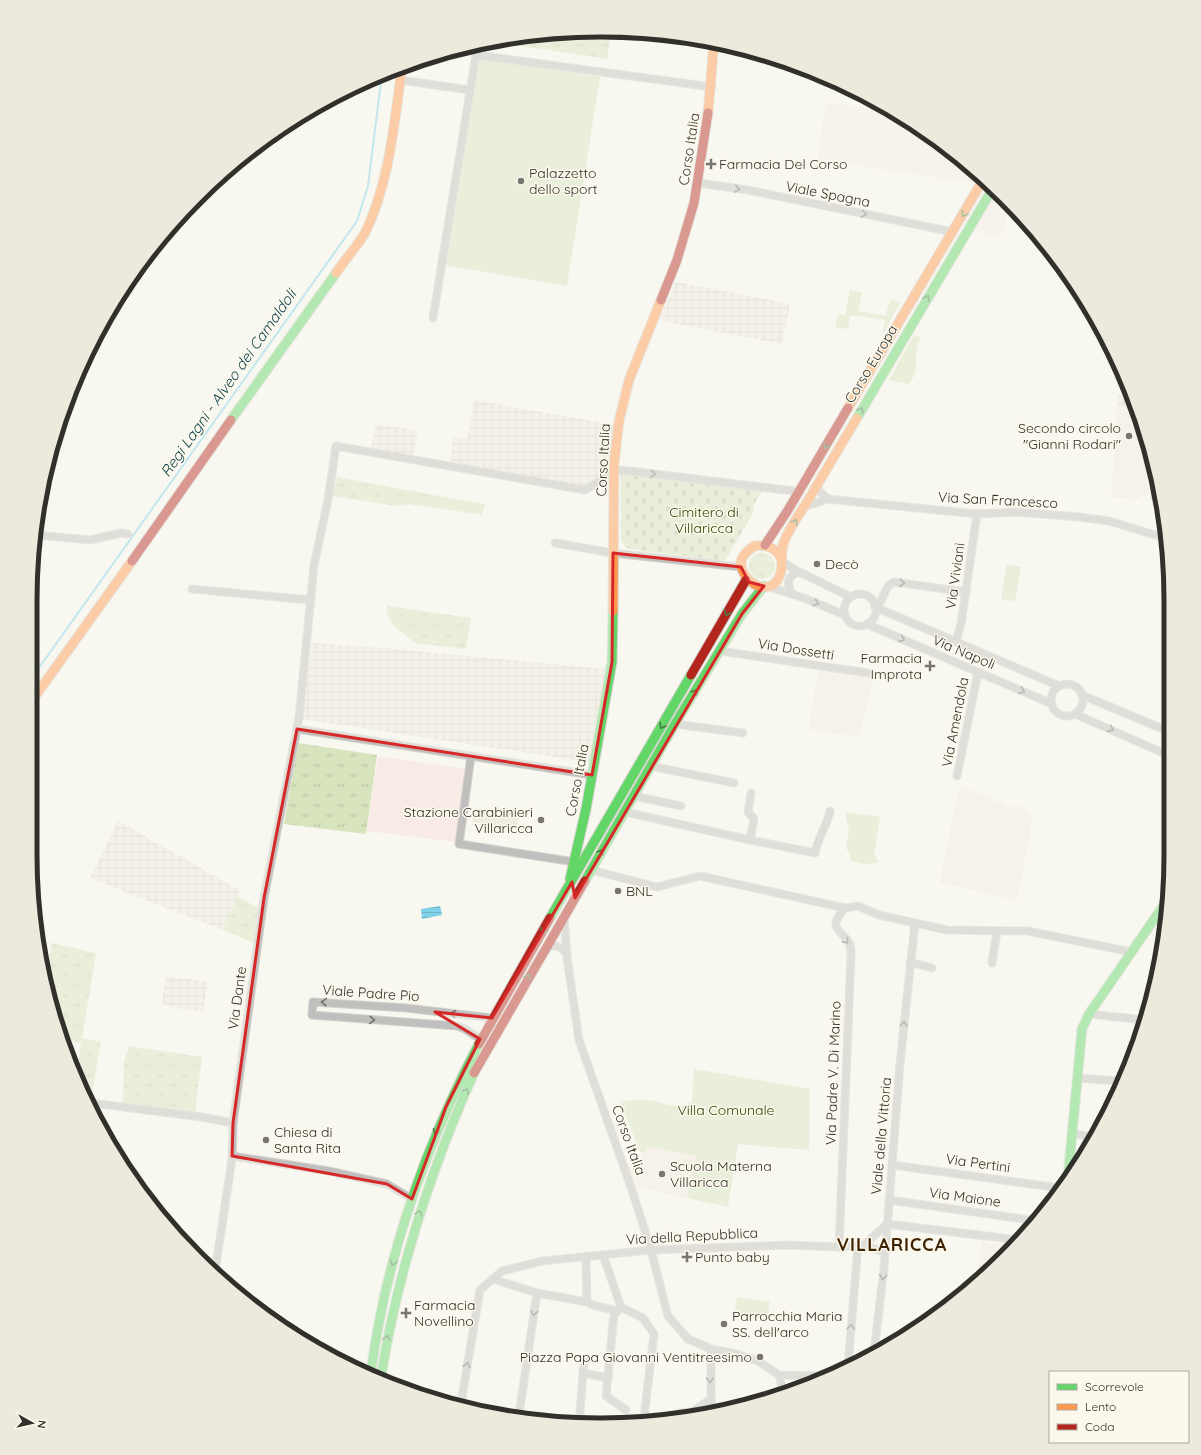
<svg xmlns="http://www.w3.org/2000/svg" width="1201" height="1455" font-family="Quicksand,sans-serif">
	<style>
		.commercial { fill: #f8ebe6 }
		.industrial { fill: url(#industrial-grid) }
		.education { fill: #f4e8e1 }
		.built { fill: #efecde }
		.grass { fill: url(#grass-tufts) }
		.cemetery { fill: url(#cemetery-stones) }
		.park { fill: #d7e4be }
		.water { fill: url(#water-rules) }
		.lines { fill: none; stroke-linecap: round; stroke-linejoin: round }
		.stream { stroke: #80d2e8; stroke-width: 2 }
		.street-casing { stroke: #d3d2cd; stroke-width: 9 }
		.fast-casing { stroke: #d3d2cd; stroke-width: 11 }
		.slow-casing { stroke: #d3d2cd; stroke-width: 11 }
		.jam-casing { stroke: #d3d2cd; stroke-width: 11 }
		.street { stroke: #c0bfbd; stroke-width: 7 }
		.fast { stroke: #63d668; stroke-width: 9 }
		.slow { stroke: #ff974d; stroke-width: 9 }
		.jam { stroke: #b3261e; stroke-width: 9 }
		.oneway { stroke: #71706d }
		.oneway2 { stroke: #487b46 }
		.marked { fill: none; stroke: #d62828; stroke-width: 3; stroke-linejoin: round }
		.poi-dot { fill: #777670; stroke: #fcf9ec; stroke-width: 1.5 }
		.labels { text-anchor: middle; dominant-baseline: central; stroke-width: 3; stroke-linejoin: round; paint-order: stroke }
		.street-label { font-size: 14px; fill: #31302b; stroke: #fcf9ec }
		.poi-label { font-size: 14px; fill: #31302b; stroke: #fcf9ec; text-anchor: start }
		.park-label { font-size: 14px; fill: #2f4101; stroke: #fcf9ec }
		.water-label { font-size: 15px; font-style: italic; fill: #0a3f4e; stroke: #fcf9ec }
		.district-label { font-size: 18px; font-weight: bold; letter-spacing: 1px; fill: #3f2404; stroke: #fcf9ec }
		.rim { fill: none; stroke: #31302b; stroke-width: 5 }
	</style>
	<defs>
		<pattern id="industrial-grid" width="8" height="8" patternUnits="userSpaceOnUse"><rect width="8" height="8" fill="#efecde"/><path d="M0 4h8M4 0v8" fill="none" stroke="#cdcbbf"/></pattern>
		<pattern id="grass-tufts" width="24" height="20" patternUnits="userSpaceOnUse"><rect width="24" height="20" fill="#d7e4be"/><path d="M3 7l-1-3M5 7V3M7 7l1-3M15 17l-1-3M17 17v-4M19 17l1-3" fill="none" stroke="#b9c4a3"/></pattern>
		<pattern id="cemetery-stones" width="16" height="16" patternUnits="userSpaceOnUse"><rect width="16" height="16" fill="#d7e4be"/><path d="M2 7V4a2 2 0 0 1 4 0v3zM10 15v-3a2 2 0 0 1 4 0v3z" fill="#b9c4a3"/></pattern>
		<pattern id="water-rules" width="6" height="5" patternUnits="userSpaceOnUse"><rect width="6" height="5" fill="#80d2e8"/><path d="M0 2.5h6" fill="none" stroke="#6fb5c7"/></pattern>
	</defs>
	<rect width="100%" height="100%" fill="#f8f7f0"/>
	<g class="commercial">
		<polygon points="826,102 889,111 917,126 977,175 972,183 817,160"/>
		<polygon points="996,190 1009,203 1003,233 1000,236 972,232"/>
		<polygon points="378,756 466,769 456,842 367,831"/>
	</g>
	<g class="industrial">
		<polygon points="676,282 790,304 782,344 659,320"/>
		<polygon points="1118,395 1132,397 1135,407 1117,406"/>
		<polygon points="474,400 615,425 609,464 599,475 587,484 581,486 451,463 453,437 467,439"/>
		<polygon points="376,424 418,431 413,457 371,449"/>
		<polygon points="312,643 384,648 605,669 589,762 302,719"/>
		<polygon points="118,821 241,891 223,930 90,878"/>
		<polygon points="166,976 208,982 203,1012 175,1008 162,1003"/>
	</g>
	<g class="education">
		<polygon points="1117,406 1135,407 1153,464 1150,495 1142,495 1137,499 1111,497"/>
		<polygon points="818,671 873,679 870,696 858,737 809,729"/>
		<polygon points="965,788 988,796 1006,807 1025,807 1031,815 1032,821 1017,900 940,882 958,792"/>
		<polygon points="646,1146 697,1156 687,1198 637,1187 628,1166 640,1166"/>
		<polygon points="982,1242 1012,1246 977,1277"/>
	</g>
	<polygon class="built" points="474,807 484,809 484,813 508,817 509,812 519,814 517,829 501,827 499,832 487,831 488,825 472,822"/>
	<g class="grass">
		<polygon points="600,30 611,31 607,59 488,41"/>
		<polygon points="337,477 433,495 432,507 409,504 397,506 332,496"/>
		<circle cx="762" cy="566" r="13"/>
		<polygon points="387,606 471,618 466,649 415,643 392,624 387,613"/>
		<polygon points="298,743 377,755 366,834 284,824"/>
		<polygon points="238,897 259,908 254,943 223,930"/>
		<polygon points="52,943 96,953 82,1038 101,1042 91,1099 89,1099 77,1068 81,1043 65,1040 49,1002 46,976"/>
		<polygon points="129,1046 202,1057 195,1112 123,1104 124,1062"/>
		<polygon points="193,1252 212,1257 211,1269"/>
	</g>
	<polygon class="cemetery" points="621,474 764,489 755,502 753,513 725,561 630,549 625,547 621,539"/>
	<g class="park">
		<polygon points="478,58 600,77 567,286 445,265"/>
		<polygon points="850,290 862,292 858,311 886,316 888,306 892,299 900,303 882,336 885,320 850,315 848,329 835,327 838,314 845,315"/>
		<path d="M913 336 920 337C918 343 916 350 916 357 916 370 917 372 909 384L889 380Z"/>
		<polygon points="1153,464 1160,489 1161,502 1150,500"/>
		<polygon points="433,495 485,504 482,515 432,507"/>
		<polygon points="1007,565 1021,567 1015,601 1001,599"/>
		<polygon points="845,812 880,817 874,854 879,863 864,864 851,861 849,852 846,848 849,831"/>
		<path d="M694 1069 810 1089 809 1150 738 1144 728 1207 687 1198 696 1156 646 1146 645 1153 640 1152 620 1101C629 1101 640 1099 649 1100 662 1102 680 1112 692 1101Z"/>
		<polygon points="684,1159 692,1160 690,1173 682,1171"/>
		<polygon points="737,1297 770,1302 767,1321 734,1315"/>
	</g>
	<polygon class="water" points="440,906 442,915 422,919 421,909"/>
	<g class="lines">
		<polyline class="stream" points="31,679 357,221 368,186 382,74"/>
		<g class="street-casing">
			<g id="street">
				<polyline points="400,80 470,90"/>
				<polyline points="698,183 748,190 953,232"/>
				<polyline points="433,318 476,55 712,87"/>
				<polyline points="817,484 820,492 828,499"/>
				<polyline points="804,507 828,499 977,514 1016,512 1079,517 1109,521 1165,538"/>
				<polyline points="36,535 90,540 121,533 128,534"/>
				<polyline points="555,543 613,553 741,567"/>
				<polyline points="782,561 795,570 851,597"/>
				<polyline points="766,586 804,598 845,615"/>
				<polyline points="192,589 310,600"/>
				<polyline points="792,594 788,584 790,577 796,573 802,573"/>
				<circle cx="860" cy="610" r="16"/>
				<polyline points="875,607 1059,686"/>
				<polyline points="878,607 888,586 894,582 966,592"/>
				<polyline points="867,624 1052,704"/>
				<polyline points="956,641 961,624 977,514"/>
				<polyline points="720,651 868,673"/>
				<circle cx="1067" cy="700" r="16"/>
				<polyline points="1082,695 1170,732"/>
				<polyline points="1075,714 1170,756"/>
				<polyline points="675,724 743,733"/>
				<polyline points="297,729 592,775"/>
				<polyline points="471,756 459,844 575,862"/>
				<polyline points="650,766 734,783"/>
				<polyline points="957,776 978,672"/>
				<polyline points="634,796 681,806"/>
				<polyline points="625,812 750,840 754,819 748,812 751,793"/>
				<path d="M750 840 815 853C818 837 827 826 830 811"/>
				<polyline points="591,870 657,887 700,876 845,908 858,906 879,915 947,930 1028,931 1131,952"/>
				<polyline points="564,917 567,957 579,1040 632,1190 651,1250 668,1316 688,1339 711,1349 733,1353 758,1361 779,1375"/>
				<path d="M546 948C554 944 562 946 567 955"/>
				<polyline points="910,962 932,968"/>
				<polyline points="992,963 997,932"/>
				<polyline points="1089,1014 1144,1020"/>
				<polyline points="480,1039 465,1029 457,1026 312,1015 313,1002 406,1008 492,1018"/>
				<polyline points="1077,1078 1121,1081"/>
				<polyline points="91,1103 202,1117 233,1123"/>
				<polyline points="1071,1134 1096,1137"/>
				<polyline points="232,1156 329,1171 387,1184 412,1199"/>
				<polyline points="892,1165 1060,1188"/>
				<polyline points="889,1200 1037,1221"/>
				<polyline points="864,1245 884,1252"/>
				<path d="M839 1247 851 955C851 952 851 948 850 945 845 930 824 931 845 908"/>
				<polyline points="603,1255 621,1307 614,1314 606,1396 626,1410"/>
				<polyline points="586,1257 587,1302 592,1305 618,1311"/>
				<polyline points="215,1272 232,1159 233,1123 264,898 299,718 314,565 328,500 336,446 585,490 614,472 621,470 794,491 798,493"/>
				<polyline points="493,1279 537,1293 519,1415"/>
				<polyline points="537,1293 587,1302"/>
				<polyline points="621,1307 643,1318 654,1334 644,1417 645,1420"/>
				<polyline points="711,1349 711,1411"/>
				<polyline points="874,1352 884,1268 900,1063 915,923"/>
				<polyline points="848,1366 858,1245"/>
				<polyline points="583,1373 608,1378"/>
				<polyline points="779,1375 829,1376"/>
				<polyline points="779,1375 783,1391"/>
				<polyline points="461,1403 480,1290 502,1271 542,1261 651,1250 789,1245 839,1247 864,1245 887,1224 1019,1240"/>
				<polyline points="679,1413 692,1412 711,1399"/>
				<polyline points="644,1421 649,1418 670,1420"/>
				<polyline points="579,1423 584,1361"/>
			</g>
		</g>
		<g class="fast-casing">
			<g id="fast">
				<polyline points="857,418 993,188"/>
				<polyline points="231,420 336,273"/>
				<polyline points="570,879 586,809 612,662 613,611"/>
				<polyline points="585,881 675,724 742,614 764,586"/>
				<polyline points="550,918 691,675"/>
				<polyline points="1068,1177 1082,1029 1089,1014 1168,899"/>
				<path d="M371 1372C386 1258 426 1145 479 1044"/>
				<path d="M381 1377C398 1271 430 1171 474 1073"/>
			</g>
		</g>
		<g class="slow-casing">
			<g id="slow">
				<polyline points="708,113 714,42"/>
				<path d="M336 273C345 259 358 246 366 231 390 180 394 123 402 68"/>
				<polyline points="848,408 983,180"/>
				<path d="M781 558C775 547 766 544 754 546 748 551 740 556 741 565 743 579 762 595 775 583 787 570 778 556 784 542 789 528 799 515 807 502 824 474 840 446 857 418"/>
				<polyline points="613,611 614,464 619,421 629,380 661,300"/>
				<polyline points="31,702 132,561"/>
			</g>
		</g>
		<g class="jam-casing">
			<g id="jam">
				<polyline points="661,300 677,260 694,203 708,113"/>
				<polyline points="765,545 788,510 848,408"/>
				<polyline points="132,561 231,420"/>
				<polyline points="691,675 746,580"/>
				<polyline points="479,1044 550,918"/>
				<polyline points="474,1073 585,881"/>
			</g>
		</g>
		<use href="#street" class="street"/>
		<use href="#fast" class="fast"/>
		<use href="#slow" class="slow"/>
		<use href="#jam" class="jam"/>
	</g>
	<defs><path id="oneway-chevron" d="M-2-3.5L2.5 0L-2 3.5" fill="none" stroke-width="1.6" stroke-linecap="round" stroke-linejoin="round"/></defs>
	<g class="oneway">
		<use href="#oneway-chevron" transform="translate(737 189) rotate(9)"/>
		<use href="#oneway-chevron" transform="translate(864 214) rotate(11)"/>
		<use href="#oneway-chevron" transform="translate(653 474) rotate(7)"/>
		<use href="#oneway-chevron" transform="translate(902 583) rotate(5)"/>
		<use href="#oneway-chevron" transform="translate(816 603) rotate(22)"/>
		<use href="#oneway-chevron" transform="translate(902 639) rotate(23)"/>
		<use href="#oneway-chevron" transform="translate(1022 691) rotate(23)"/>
		<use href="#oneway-chevron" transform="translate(1111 729) rotate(24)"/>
		<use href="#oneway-chevron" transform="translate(846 941) rotate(51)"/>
		<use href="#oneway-chevron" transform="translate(324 1002) rotate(-176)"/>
		<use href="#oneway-chevron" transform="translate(453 1014) rotate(-174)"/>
		<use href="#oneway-chevron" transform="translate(372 1020) rotate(4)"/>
		<use href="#oneway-chevron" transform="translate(904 1024) rotate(-84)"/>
		<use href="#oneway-chevron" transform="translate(883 1277) rotate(96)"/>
		<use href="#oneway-chevron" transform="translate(534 1313) rotate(98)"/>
		<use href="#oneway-chevron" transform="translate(851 1327) rotate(-85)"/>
		<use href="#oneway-chevron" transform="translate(467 1365) rotate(-80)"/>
		<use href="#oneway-chevron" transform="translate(710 1380) rotate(89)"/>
	</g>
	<g class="oneway2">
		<use href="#oneway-chevron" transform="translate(964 214) rotate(121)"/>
		<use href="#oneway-chevron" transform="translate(927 298) rotate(-59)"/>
		<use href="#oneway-chevron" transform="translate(861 410) rotate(-59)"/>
		<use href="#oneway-chevron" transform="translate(826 446) rotate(121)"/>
		<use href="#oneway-chevron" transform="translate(795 522) rotate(-60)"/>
		<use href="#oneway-chevron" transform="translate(727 613) rotate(120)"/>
		<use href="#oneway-chevron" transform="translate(695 692) rotate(-59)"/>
		<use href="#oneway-chevron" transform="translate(662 726) rotate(120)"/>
		<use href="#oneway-chevron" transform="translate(601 852) rotate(-60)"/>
		<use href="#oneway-chevron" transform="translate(543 931) rotate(121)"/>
		<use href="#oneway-chevron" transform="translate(528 977) rotate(-60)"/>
		<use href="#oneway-chevron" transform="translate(466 1091) rotate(-65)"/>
		<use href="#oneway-chevron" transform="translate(436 1132) rotate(112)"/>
		<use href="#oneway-chevron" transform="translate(419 1213) rotate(-73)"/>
		<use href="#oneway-chevron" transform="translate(393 1263) rotate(106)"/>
		<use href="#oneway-chevron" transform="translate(387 1338) rotate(-78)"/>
	</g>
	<path d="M0 0H1201V1455H0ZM613 553 741 567 749 582 764 586 742 614 575 898 572 882 492 1018 435 1012 480 1039 446 1107 412 1199 387 1184 232 1156 233 1123 264 898 297 729 592 775 612 662Z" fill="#f8f7f0" fill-opacity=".55" fill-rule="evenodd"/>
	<path class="marked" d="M613 553 741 567 749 582 764 586 742 614 575 898 572 882 492 1018 435 1012 480 1039 446 1107 412 1199 387 1184 232 1156 233 1123 264 898 297 729 592 775 612 662Z"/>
	<g class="poi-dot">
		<path d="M709 158h4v4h4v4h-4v4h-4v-4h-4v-4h4z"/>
		<circle cx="521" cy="181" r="4"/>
		<circle cx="1129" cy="436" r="4"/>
		<circle cx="817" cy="564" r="4"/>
		<path d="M928 660h4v4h4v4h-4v4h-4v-4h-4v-4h4z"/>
		<circle cx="541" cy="820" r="4"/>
		<circle cx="618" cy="891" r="4"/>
		<circle cx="266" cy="1140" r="4"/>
		<circle cx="662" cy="1174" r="4"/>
		<path d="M685 1251h4v4h4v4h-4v4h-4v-4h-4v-4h4z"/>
		<path d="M404 1307h4v4h4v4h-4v4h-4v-4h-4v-4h4z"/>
		<circle cx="724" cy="1324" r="4"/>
		<circle cx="760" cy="1357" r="4"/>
	</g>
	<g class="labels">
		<g class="street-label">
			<text transform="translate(689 149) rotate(-81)">Corso Italia</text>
			<text transform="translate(828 194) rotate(11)">Viale Spagna</text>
			<text transform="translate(871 364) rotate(-59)">Corso Europa</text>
			<text transform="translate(603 460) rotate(-87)">Corso Italia</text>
			<text transform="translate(998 500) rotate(3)">Via San Francesco</text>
			<text transform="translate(955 576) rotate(-82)">Via Viviani</text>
			<text transform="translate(796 649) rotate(9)">Via Dossetti</text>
			<text transform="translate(964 652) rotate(23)">Via Napoli</text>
			<text transform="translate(955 722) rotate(-79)">Via Amendola</text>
			<text transform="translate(577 780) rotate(-79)">Corso Italia</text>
			<text transform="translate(371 993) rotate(4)">Viale Padre Pio</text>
			<text transform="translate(237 998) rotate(-82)">Via Dante</text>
			<text transform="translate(833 1073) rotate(-88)">Via Padre V. Di Marino</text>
			<text transform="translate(881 1136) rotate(-85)">Viale della Vittoria</text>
			<text transform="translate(629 1140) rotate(70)">Corso Italia</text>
			<text transform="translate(978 1163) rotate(8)">Via Pertini</text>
			<text transform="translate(965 1197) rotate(8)">Via Maione</text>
			<text transform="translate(692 1236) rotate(-3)">Via della Repubblica</text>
		</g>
		<g class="poi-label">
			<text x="719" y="164">Farmacia Del Corso</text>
			<text x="529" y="173">Palazzetto<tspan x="529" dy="16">dello sport</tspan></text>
			<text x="1121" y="428" text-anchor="end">Secondo circolo<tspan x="1121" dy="16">"Gianni Rodari"</tspan></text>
			<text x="825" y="564">Decò</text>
			<text x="922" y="658" text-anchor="end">Farmacia<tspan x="922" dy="16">Improta</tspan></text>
			<text x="533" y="812" text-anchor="end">Stazione Carabinieri<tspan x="533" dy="16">Villaricca</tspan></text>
			<text x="626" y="891">BNL</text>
			<text x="274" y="1132">Chiesa di<tspan x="274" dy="16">Santa Rita</tspan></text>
			<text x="670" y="1166">Scuola Materna<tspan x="670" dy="16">Villaricca</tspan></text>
			<text x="695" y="1257">Punto baby</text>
			<text x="414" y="1305">Farmacia<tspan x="414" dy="16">Novellino</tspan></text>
			<text x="732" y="1316">Parrocchia Maria<tspan x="732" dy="16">SS. dell'arco</tspan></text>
			<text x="752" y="1357" text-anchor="end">Piazza Papa Giovanni Ventitreesimo</text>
		</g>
		<g class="park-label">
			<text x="704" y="512">Cimitero di<tspan x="704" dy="16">Villaricca</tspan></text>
			<text x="726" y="1110">Villa Comunale</text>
		</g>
		<g class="water-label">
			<text transform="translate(228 383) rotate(-55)">Regi Lagni - Alveo dei Camaldoli</text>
		</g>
		<g class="district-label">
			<text x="892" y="1244">VILLARICCA</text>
		</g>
	</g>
	<path d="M0 0H1201V1455H0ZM600 37H601A563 563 0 0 1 1164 600V855A563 563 0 0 1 601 1418H600A563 563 0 0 1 37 855V600A563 563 0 0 1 600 37Z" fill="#ece9dd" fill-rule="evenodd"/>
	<path class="rim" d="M600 37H601A563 563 0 0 1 1164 600V855A563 563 0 0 1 601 1418H600A563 563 0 0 1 37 855V600A563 563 0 0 1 600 37Z"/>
	<rect x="1049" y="1371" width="140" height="72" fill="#fcf9ec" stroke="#aba99f"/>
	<rect x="1057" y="1384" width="20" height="6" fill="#63d668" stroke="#aba99f"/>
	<text x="1085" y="1391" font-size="12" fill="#31302b">Scorrevole</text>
	<rect x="1057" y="1404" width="20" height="6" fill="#ff974d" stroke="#aba99f"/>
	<text x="1085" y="1411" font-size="12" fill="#31302b">Lento</text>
	<rect x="1057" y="1424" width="20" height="6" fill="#b3261e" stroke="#aba99f"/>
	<text x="1085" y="1431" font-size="12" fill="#31302b">Coda</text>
	<g transform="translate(32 1423) rotate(98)" stroke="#fcf9ec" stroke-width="3" paint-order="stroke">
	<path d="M0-3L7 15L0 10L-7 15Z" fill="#31302b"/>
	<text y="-6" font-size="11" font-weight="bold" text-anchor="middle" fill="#31302b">N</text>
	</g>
</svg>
